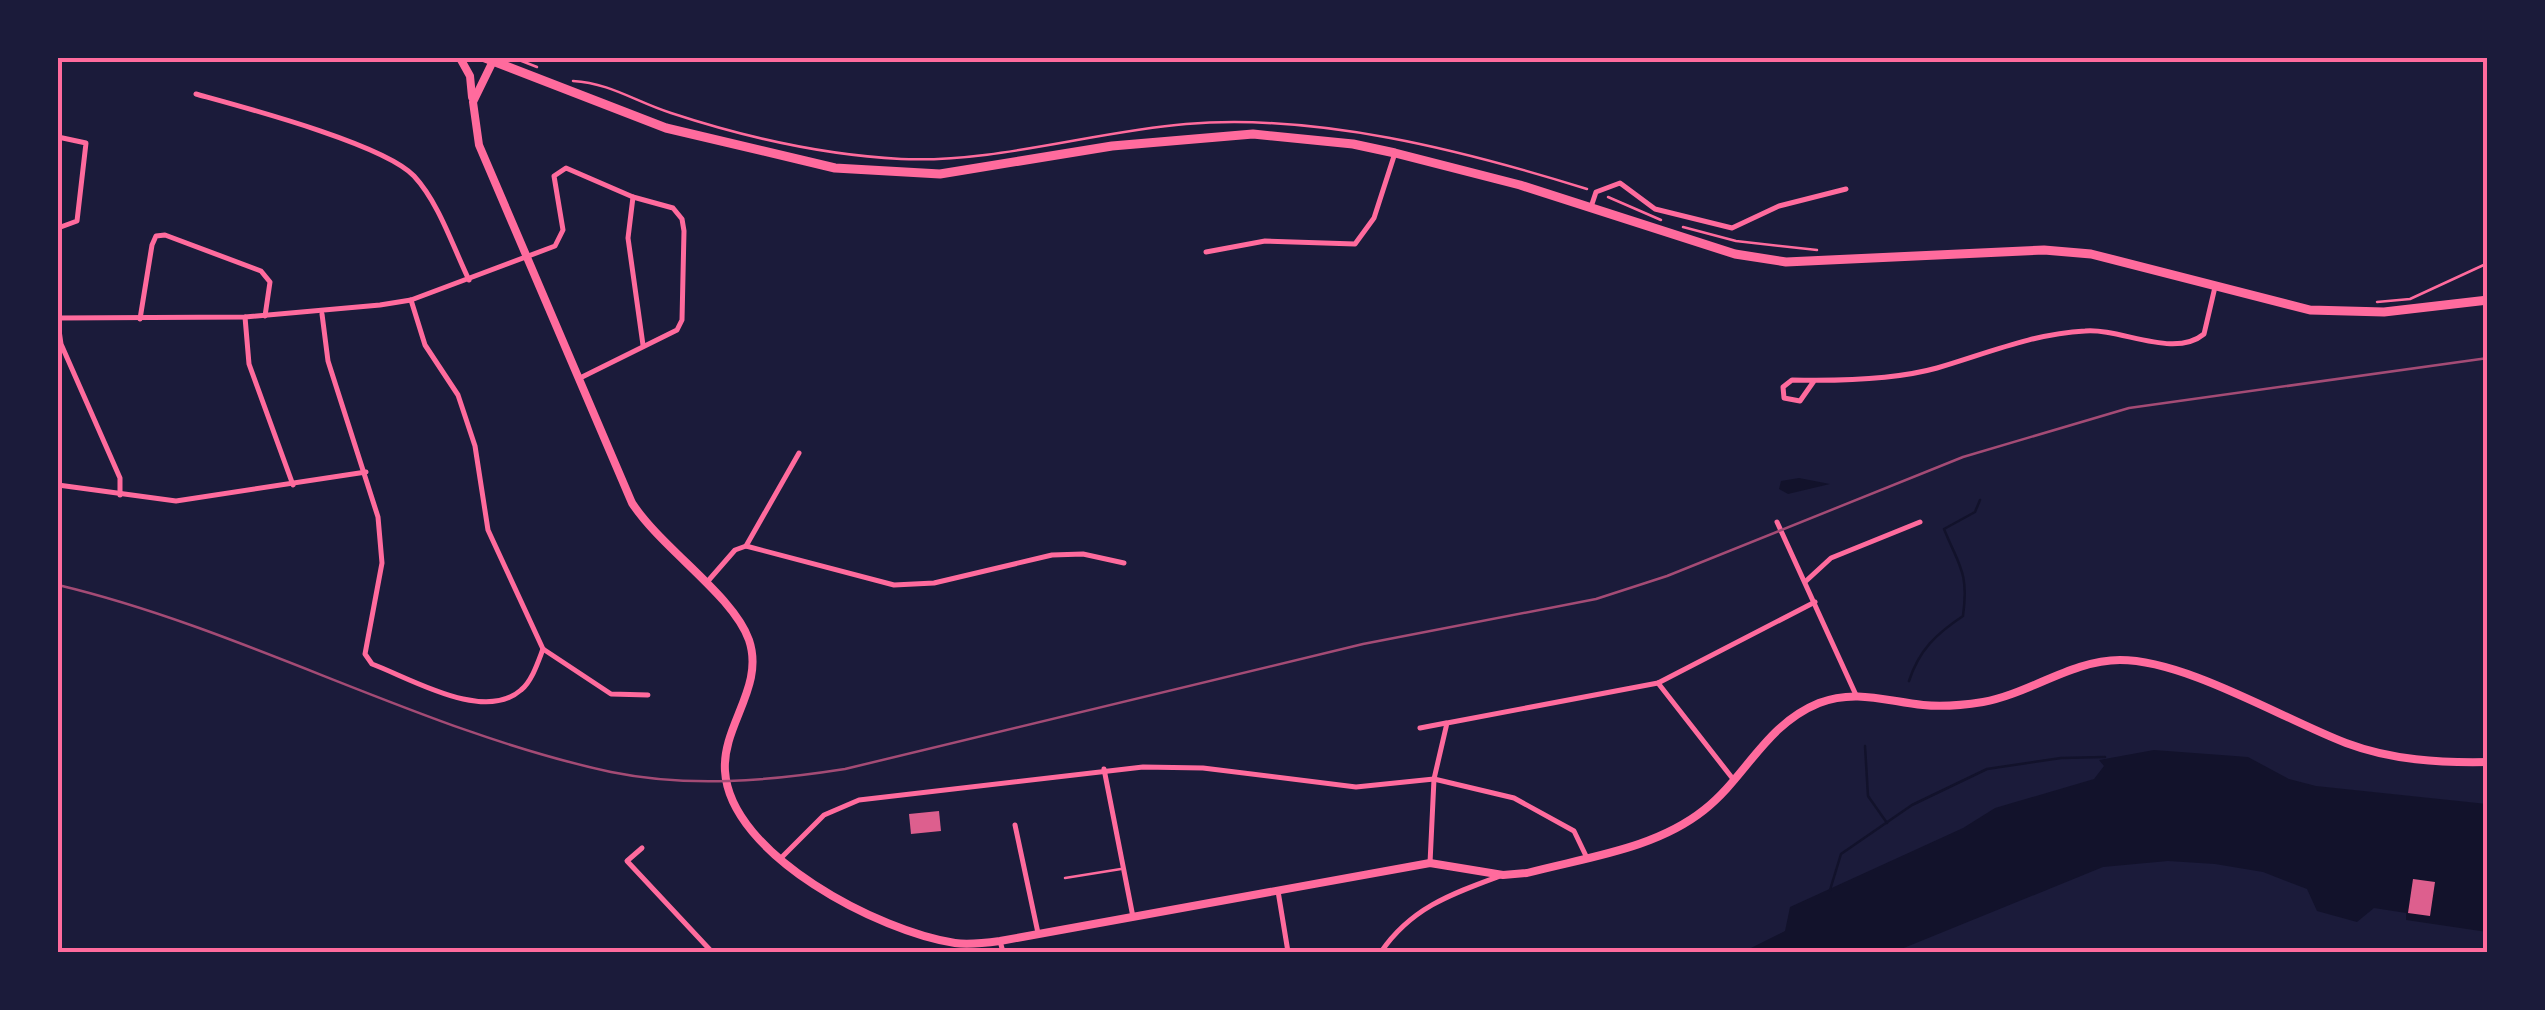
<svg xmlns="http://www.w3.org/2000/svg" width="2545" height="1010" font-family="Montserrat,sans-serif">
	<style>
		.water { fill: #12122b }
		.lines { fill: none; stroke-linecap: round; stroke-linejoin: round }
		.stream { stroke: #12122b; stroke-width: 2.5 }
		.building { fill: #dd5f8e }
		.path { stroke: #ff6b9d; stroke-width: 2.5 }
		.service { stroke: #ff6b9d; stroke-width: 2.5 }
		.minor { stroke: #ff6b9d; stroke-width: 5 }
		.tertiary { stroke: #ff6b9d; stroke-width: 8 }
		.primary { stroke: #ff6b9d; stroke-width: 9 }
		.rail { stroke: #a44b75; stroke-width: 2.5 }
		.neatline { fill: none; stroke: #ff6b9d; stroke-width: 4 }
	</style>
	<rect width="100%" height="100%" fill="#1b1b3a"/>
	<g class="water">
		<polygon points="1799,478 1830,484 1788,494 1779,489 1781,481"/>
		<polygon points="2154,750 2248,757 2289,779 2316,786 2487,804 2487,932 2406,920 2406,913 2374,908 2357,922 2317,911 2307,889 2263,872 2215,864 2168,861 2103,867 1894,952 1743,952 1785,931 1790,907 1963,828 1995,808 2094,779 2104,766 2099,760"/>
	</g>
	<g class="lines">
		<g class="stream">
			<path d="M1909 681C1919 650 1936 634 1963 616 1969 572 1959 566 1944 529L1975 512 1980 500"/>
			<polyline points="1865,746 1868,796 1887,823"/>
			<polyline points="1830,890 1841,854 1912,805 1987,769 2061,758 2105,757"/>
		</g>
	</g>
	<g class="building">
		<polygon points="939,811 941,831 911,834 909,814"/>
		<polygon points="2413,879 2435,882 2430,916 2408,913"/>
	</g>
	<g class="lines">
		<g class="path">
			<polyline points="514,58 537,67"/>
			<path d="M573 81C610 83 636 102 671 113 744 137 824 155 901 159 996 163 1091 132 1186 124 1317 113 1462 150 1587 189"/>
			<polyline points="1608,197 1661,220"/>
			<polyline points="1683,227 1736,241 1817,250"/>
			<polyline points="2377,302 2410,299 2488,263"/>
		</g>
		<polyline class="service" points="1065,878 1121,869"/>
		<g class="minor">
			<path d="M196 94C243 107 384 144 414 176 439 203 453 247 469 280"/>
			<polyline points="58,137 86,143 77,221 58,228"/>
			<polyline points="633,197 628,238 643,345"/>
			<polyline points="1591,207 1596,192 1620,183 1655,209 1732,228 1779,206 1846,189"/>
			<polyline points="1206,252 1265,241 1355,244 1374,218 1395,153"/>
			<polyline points="411,300 425,345 458,395 475,446 488,530 543,649 611,694 648,695"/>
			<path d="M322 314 328 361 378 517 382 563 365 654 372 664C410 678 484 723 521 690 532 681 538 662 543 649"/>
			<polyline points="245,317 249,364 293,485"/>
			<polyline points="58,318 245,317 380,305 411,300 555,246 563,230 554,176 566,168 633,197 673,208 682,219 684,231 682,320 677,330 578,379"/>
			<polyline points="140,319 152,245 156,236 165,235 261,271 270,282 265,316"/>
			<polyline points="58,323 61,344 120,478 120,495"/>
			<path d="M1814 381 1800 401 1784 398 1783 387 1792 380C1837 381 1894 380 1937 368 1988 353 2032 334 2085 331 2121 328 2174 359 2204 334L2215 287"/>
			<polyline points="58,485 176,501 366,472"/>
			<polyline points="1777,522 1856,695"/>
			<polyline points="746,546 799,453"/>
			<polyline points="708,581 735,550 746,546 894,585 934,583 1052,555 1083,554 1124,563"/>
			<polyline points="1806,581 1831,558 1920,522"/>
			<polyline points="1658,683 1733,779"/>
			<polyline points="1420,728 1446,723"/>
			<polyline points="1104,769 1133,917"/>
			<polyline points="1015,825 1038,933"/>
			<polyline points="642,848 627,861 712,952"/>
			<polyline points="780,859 824,815 859,800 1143,767 1203,768 1356,787 1434,779 1514,798 1574,831 1587,858"/>
			<polyline points="1430,863 1434,779 1447,723 1658,683 1815,602"/>
			<polyline points="1278,891 1288,952"/>
			<polyline points="1000,941 1003,952"/>
			<path d="M1381 952C1411 908 1451 894 1500 876"/>
		</g>
		<g class="tertiary">
			<polyline points="460,58 470,76 472,97"/>
			<path d="M493 61 473 102 479 145 632 503C662 549 733 595 749 640 765 687 722 725 725 771 730 855 880 932 955 943 970 945 985 943 1000 941L1430 863 1503 875 1527 873C1587 857 1655 849 1704 810 1746 777 1765 725 1819 703 1855 689 1886 701 1923 705 1942 707 1964 705 1983 702 2029 694 2072 660 2120 660 2186 660 2283 719 2346 743 2391 760 2440 763 2488 762"/>
		</g>
		<polyline class="primary" points="485,58 666,128 835,168 940,174 1112,146 1253,134 1353,144 1395,153 1520,185 1735,254 1786,262 2044,250 2091,254 2310,310 2384,312 2488,300"/>
		<path class="rail" d="M58 585C247 630 421 731 611 772 689 788 768 781 845 769L1363 644 1596 599 1667 576 1963 457 2129 408 2488 358"/>
	</g>
	<rect width="2545" height="1010" fill="none" stroke="#1b1b3a" stroke-width="120"/>
	<rect x="60" y="60" width="2425" height="890" class="neatline"/>
</svg>
